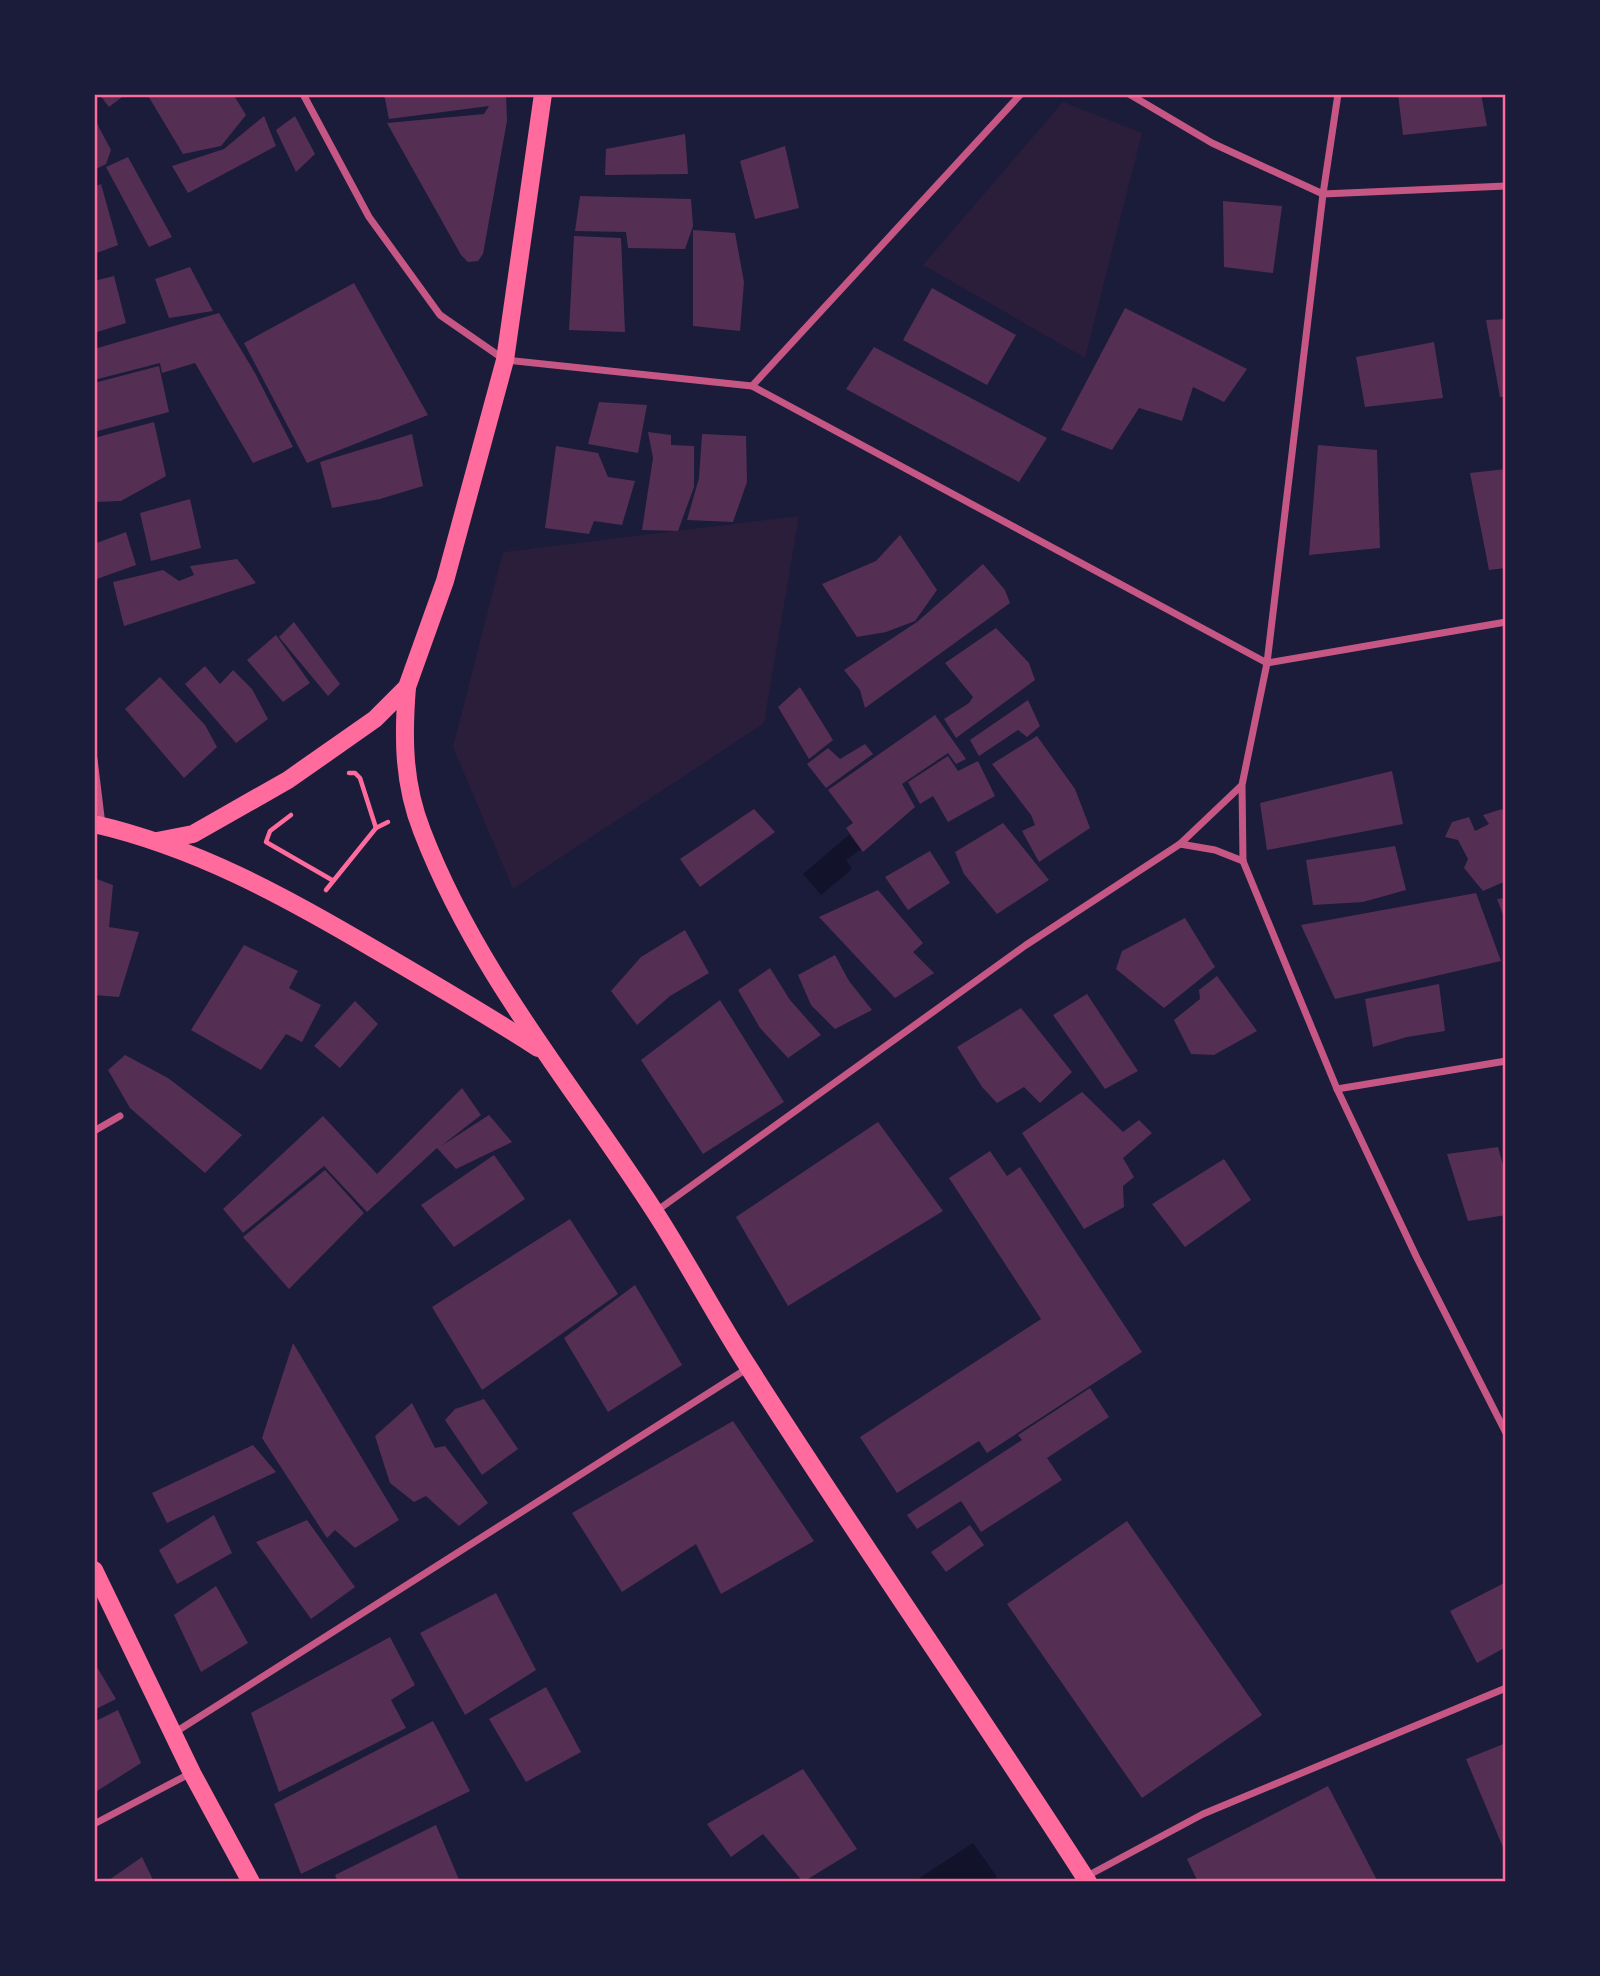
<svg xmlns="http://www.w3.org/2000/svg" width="1600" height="1976" font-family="'Varela Round',sans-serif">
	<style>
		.green { fill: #2a1e3b }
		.water { fill: #12122b }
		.building { fill: #542f53 }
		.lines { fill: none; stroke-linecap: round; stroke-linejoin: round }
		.path { stroke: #ff6b9d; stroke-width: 4.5 }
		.minor { stroke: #c65784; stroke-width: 7 }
		.primary { stroke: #ff6b9d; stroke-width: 18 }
		.neatline { fill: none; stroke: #ff6b9d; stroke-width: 2.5 }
	</style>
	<rect width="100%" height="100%" fill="#1b1b3a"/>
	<g class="green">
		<polygon points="1063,102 1142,133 1085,358 923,265"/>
		<polygon points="799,516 764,723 513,889 453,747 503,552"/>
	</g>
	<g class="water">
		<polygon points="849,835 861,849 846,860 852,869 821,895 803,874"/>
		<polygon points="973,1843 997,1877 990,1881 915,1881"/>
	</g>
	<g class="building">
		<polygon points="99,94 126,94 109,107"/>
		<polygon points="147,94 233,94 246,115 221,146 183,154"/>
		<polygon points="384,94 506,94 507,121 483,254 478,261 468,262 461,255 387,123 484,114 489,106 389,119"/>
		<polygon points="1398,94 1481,94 1487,126 1403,135"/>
		<polygon points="264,116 276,146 188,193 172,166 224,149"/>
		<polygon points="295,116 315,154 296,172 276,130"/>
		<polygon points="94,118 111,150 106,164 94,170"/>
		<polygon points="685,134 688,174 605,175 606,149"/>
		<polygon points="785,146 799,208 755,219 740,161"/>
		<polygon points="128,157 172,237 149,247 106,167"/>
		<polygon points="101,184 118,245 94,254 94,187"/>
		<polygon points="580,196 691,199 693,226 685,249 628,248 626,232 575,231"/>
		<polygon points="1223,201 1282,206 1273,273 1224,267"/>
		<polygon points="693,230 735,233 744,282 740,331 693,326"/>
		<polygon points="574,236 621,238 625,332 569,330"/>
		<polygon points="190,267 213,311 169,318 155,279"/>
		<polygon points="114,276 126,323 94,333 94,281"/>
		<polygon points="354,283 428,415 307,463 244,343"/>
		<polygon points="932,288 1016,335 987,385 903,340"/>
		<polygon points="1125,308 1247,369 1224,402 1193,387 1182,421 1139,408 1112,450 1061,430"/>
		<polygon points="219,313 255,373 293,447 253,463 195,363 162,373 160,363 94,380 94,349"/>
		<polygon points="1506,319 1506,397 1500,397 1486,320"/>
		<polygon points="1434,342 1443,398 1365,407 1356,357"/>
		<polygon points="874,347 1047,438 1019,482 846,389"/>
		<polygon points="159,366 169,412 94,432 94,383"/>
		<polygon points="599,402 647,405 638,453 588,444"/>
		<polygon points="154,422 166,476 121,501 94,502 94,438"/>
		<polygon points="648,432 671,435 671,445 694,446 694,487 678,531 642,530 653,458"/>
		<polygon points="412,434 423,486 380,499 332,508 320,462"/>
		<polygon points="702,434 746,436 747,482 733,522 687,520 699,478"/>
		<polygon points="1318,445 1377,450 1380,548 1309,555"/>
		<polygon points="556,446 598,453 608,477 635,481 622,525 594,521 589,534 545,528"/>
		<polygon points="1506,469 1506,568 1489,570 1470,473"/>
		<polygon points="190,499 201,548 151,561 140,513"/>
		<polygon points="126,532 136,565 94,580 94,544"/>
		<polygon points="900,535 937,590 915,621 886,632 857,637 822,584 876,561"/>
		<polygon points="237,559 256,583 124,626 113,582 163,570 179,581 194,575 190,566"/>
		<polygon points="983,564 1005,590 1010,603 865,708 860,690 844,670 917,622"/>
		<polygon points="294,622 340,684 328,696 279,637"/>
		<polygon points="996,628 1029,663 1035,680 956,738 944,719 969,703 973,697 945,663"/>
		<polygon points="276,635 310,683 283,702 247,660"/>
		<polygon points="205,666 220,684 233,670 252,689 268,719 236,743 185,684"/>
		<polygon points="160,677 205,725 217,747 184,778 125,709"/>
		<polygon points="800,687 833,740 809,759 778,707"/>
		<polygon points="1028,700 1040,726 1027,737 1018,730 979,756 970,740"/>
		<polygon points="935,715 966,759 956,764 948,753 902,784 915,807 863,852 846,828 853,823 828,790"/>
		<polygon points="1037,736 1075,789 1090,828 1039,862 1022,831 1035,825 1031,815 992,764"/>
		<polygon points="865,744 873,754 826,788 807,764 828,748 840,759"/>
		<polygon points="948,756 958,771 978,761 995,796 948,822 933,796 920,804 908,782"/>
		<polygon points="1392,771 1403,824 1267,850 1260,803"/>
		<polygon points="754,809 775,832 700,887 680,859"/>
		<polygon points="1502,809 1506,816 1506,881 1483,891 1464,868 1468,859 1458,840 1445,837 1452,822 1469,817 1475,831 1489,824 1483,815"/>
		<polygon points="1003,823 1049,880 997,914 964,874 955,852"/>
		<polygon points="1395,846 1406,890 1363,902 1313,905 1306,860"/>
		<polygon points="930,851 950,883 908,910 885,877"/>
		<polygon points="94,878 113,885 109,927 139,932 119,997 94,995"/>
		<polygon points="878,890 923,943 913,952 934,973 895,998 819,917"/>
		<polygon points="1476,893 1501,961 1335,999 1301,925"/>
		<polygon points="1506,898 1506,920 1505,920 1497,899"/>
		<polygon points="1185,918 1215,967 1164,1008 1116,969 1122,951"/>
		<polygon points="685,930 709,973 670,996 637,1025 611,991 641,957"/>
		<polygon points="244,945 298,971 289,988 321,1005 302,1042 286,1034 261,1070 191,1030"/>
		<polygon points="835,955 849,981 872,1010 835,1029 811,1005 798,975"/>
		<polygon points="770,968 790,1000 821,1035 788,1058 760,1028 738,990"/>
		<polygon points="1217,976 1257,1031 1214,1055 1191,1054 1174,1020 1200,999 1199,990"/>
		<polygon points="1439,984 1445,1031 1407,1037 1373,1047 1365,999"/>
		<polygon points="1087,994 1138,1071 1105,1089 1053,1015"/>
		<polygon points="720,1000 784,1102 703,1154 641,1060"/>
		<polygon points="355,1001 378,1024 340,1068 314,1046"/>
		<polygon points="1021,1008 1072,1072 1040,1103 1024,1087 997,1103 982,1087 957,1047"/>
		<polygon points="125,1055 168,1078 242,1135 205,1173 130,1108 108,1070"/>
		<polygon points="462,1088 481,1115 441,1146 489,1115 512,1142 456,1169 437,1148 367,1212 324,1166 243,1233 223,1209 323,1116 377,1174"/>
		<polygon points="1082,1092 1123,1132 1139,1120 1152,1133 1123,1158 1134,1177 1123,1186 1124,1207 1084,1229 1022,1133"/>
		<polygon points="878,1122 943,1211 788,1306 736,1217"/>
		<polygon points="1498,1147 1506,1176 1506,1215 1468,1221 1447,1154"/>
		<polygon points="990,1151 1007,1176 1020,1167 1142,1352 987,1453 979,1441 897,1493 860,1437 1041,1319 949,1178"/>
		<polygon points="494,1155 525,1199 454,1247 421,1205"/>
		<polygon points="1224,1159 1251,1200 1185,1247 1152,1204"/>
		<polygon points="325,1170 364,1213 289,1289 243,1237"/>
		<polygon points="570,1219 618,1294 482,1390 432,1307"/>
		<polygon points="635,1285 682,1365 608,1412 564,1338"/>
		<polygon points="293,1343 399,1520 355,1548 335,1530 327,1538 262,1438"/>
		<polygon points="1090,1388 1109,1417 1047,1458 1062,1480 981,1532 961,1501 917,1529 907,1515 1022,1440 1018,1435"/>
		<polygon points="484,1399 518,1449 482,1475 445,1420 455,1409"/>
		<polygon points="412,1403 435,1448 445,1446 488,1503 459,1526 426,1496 414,1502 390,1483 375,1436"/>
		<polygon points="733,1421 814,1541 721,1594 696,1544 622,1592 572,1513"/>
		<polygon points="253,1445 276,1472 167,1523 152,1493"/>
		<polygon points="214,1515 232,1553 177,1584 159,1550"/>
		<polygon points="307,1520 355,1587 311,1619 256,1542"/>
		<polygon points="1127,1521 1262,1715 1142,1798 1007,1604"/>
		<polygon points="970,1525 984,1545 946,1572 931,1552"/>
		<polygon points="1506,1582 1506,1647 1477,1663 1450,1611"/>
		<polygon points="216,1586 248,1643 201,1672 174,1615"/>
		<polygon points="496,1593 536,1670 465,1715 420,1633"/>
		<polygon points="390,1637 415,1685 391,1700 406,1728 279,1792 251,1713"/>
		<polygon points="94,1662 116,1699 94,1710"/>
		<polygon points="546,1687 581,1752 526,1782 489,1719"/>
		<polygon points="118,1710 141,1763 94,1793 94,1722"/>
		<polygon points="433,1721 470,1791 301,1874 274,1804"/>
		<polygon points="1506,1743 1506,1852 1505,1852 1466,1759"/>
		<polygon points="803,1769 857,1849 803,1882 763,1834 731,1857 707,1824"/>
		<polygon points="1328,1786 1378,1882 1198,1882 1187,1859"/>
		<polygon points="436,1825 460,1882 338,1882 335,1875"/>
		<polygon points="142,1857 154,1882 106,1882"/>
	</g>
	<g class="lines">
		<g class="path">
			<polyline points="349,773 355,773 360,778 376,828"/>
			<polyline points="291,815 270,831 266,842 332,880"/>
			<polyline points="326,890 376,828 388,822"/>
		</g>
		<g class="minor">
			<polyline points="303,94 369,217 440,315 505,360 752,386 1267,663 1506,622"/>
			<polyline points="1129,94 1212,143 1323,194 1506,186"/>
			<polyline points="1338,94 1323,194 1267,663 1242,785 1243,861 1337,1089 1417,1258 1506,1433"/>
			<polyline points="752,386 1021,94"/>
			<polyline points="94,759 102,825"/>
			<polyline points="1180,844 1215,850 1243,861"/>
			<polyline points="1337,1089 1506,1061"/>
			<polyline points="94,1131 120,1116"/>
			<polyline points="655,1212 1026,945 1180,844 1241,786"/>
			<polyline points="174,1733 748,1368"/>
			<polyline points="94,1824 191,1773"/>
			<polyline points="1076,1882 1203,1814 1506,1688"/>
		</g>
		<g class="primary">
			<path d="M407 687C403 737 403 783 422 831 477 974 574 1086 655 1212 688 1263 716 1317 749 1368 859 1541 977 1709 1088 1882"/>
			<path d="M94 824C195 847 286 897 374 949 429 981 484 1013 538 1048"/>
			<polyline points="157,841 193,834 288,780 375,719 407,687 445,581 505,360 543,94"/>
			<polyline points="94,1570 192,1773 251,1882"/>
		</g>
	</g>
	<rect width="1600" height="1976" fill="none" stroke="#1b1b3a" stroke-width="192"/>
	<rect x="96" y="96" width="1408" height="1784" class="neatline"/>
</svg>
